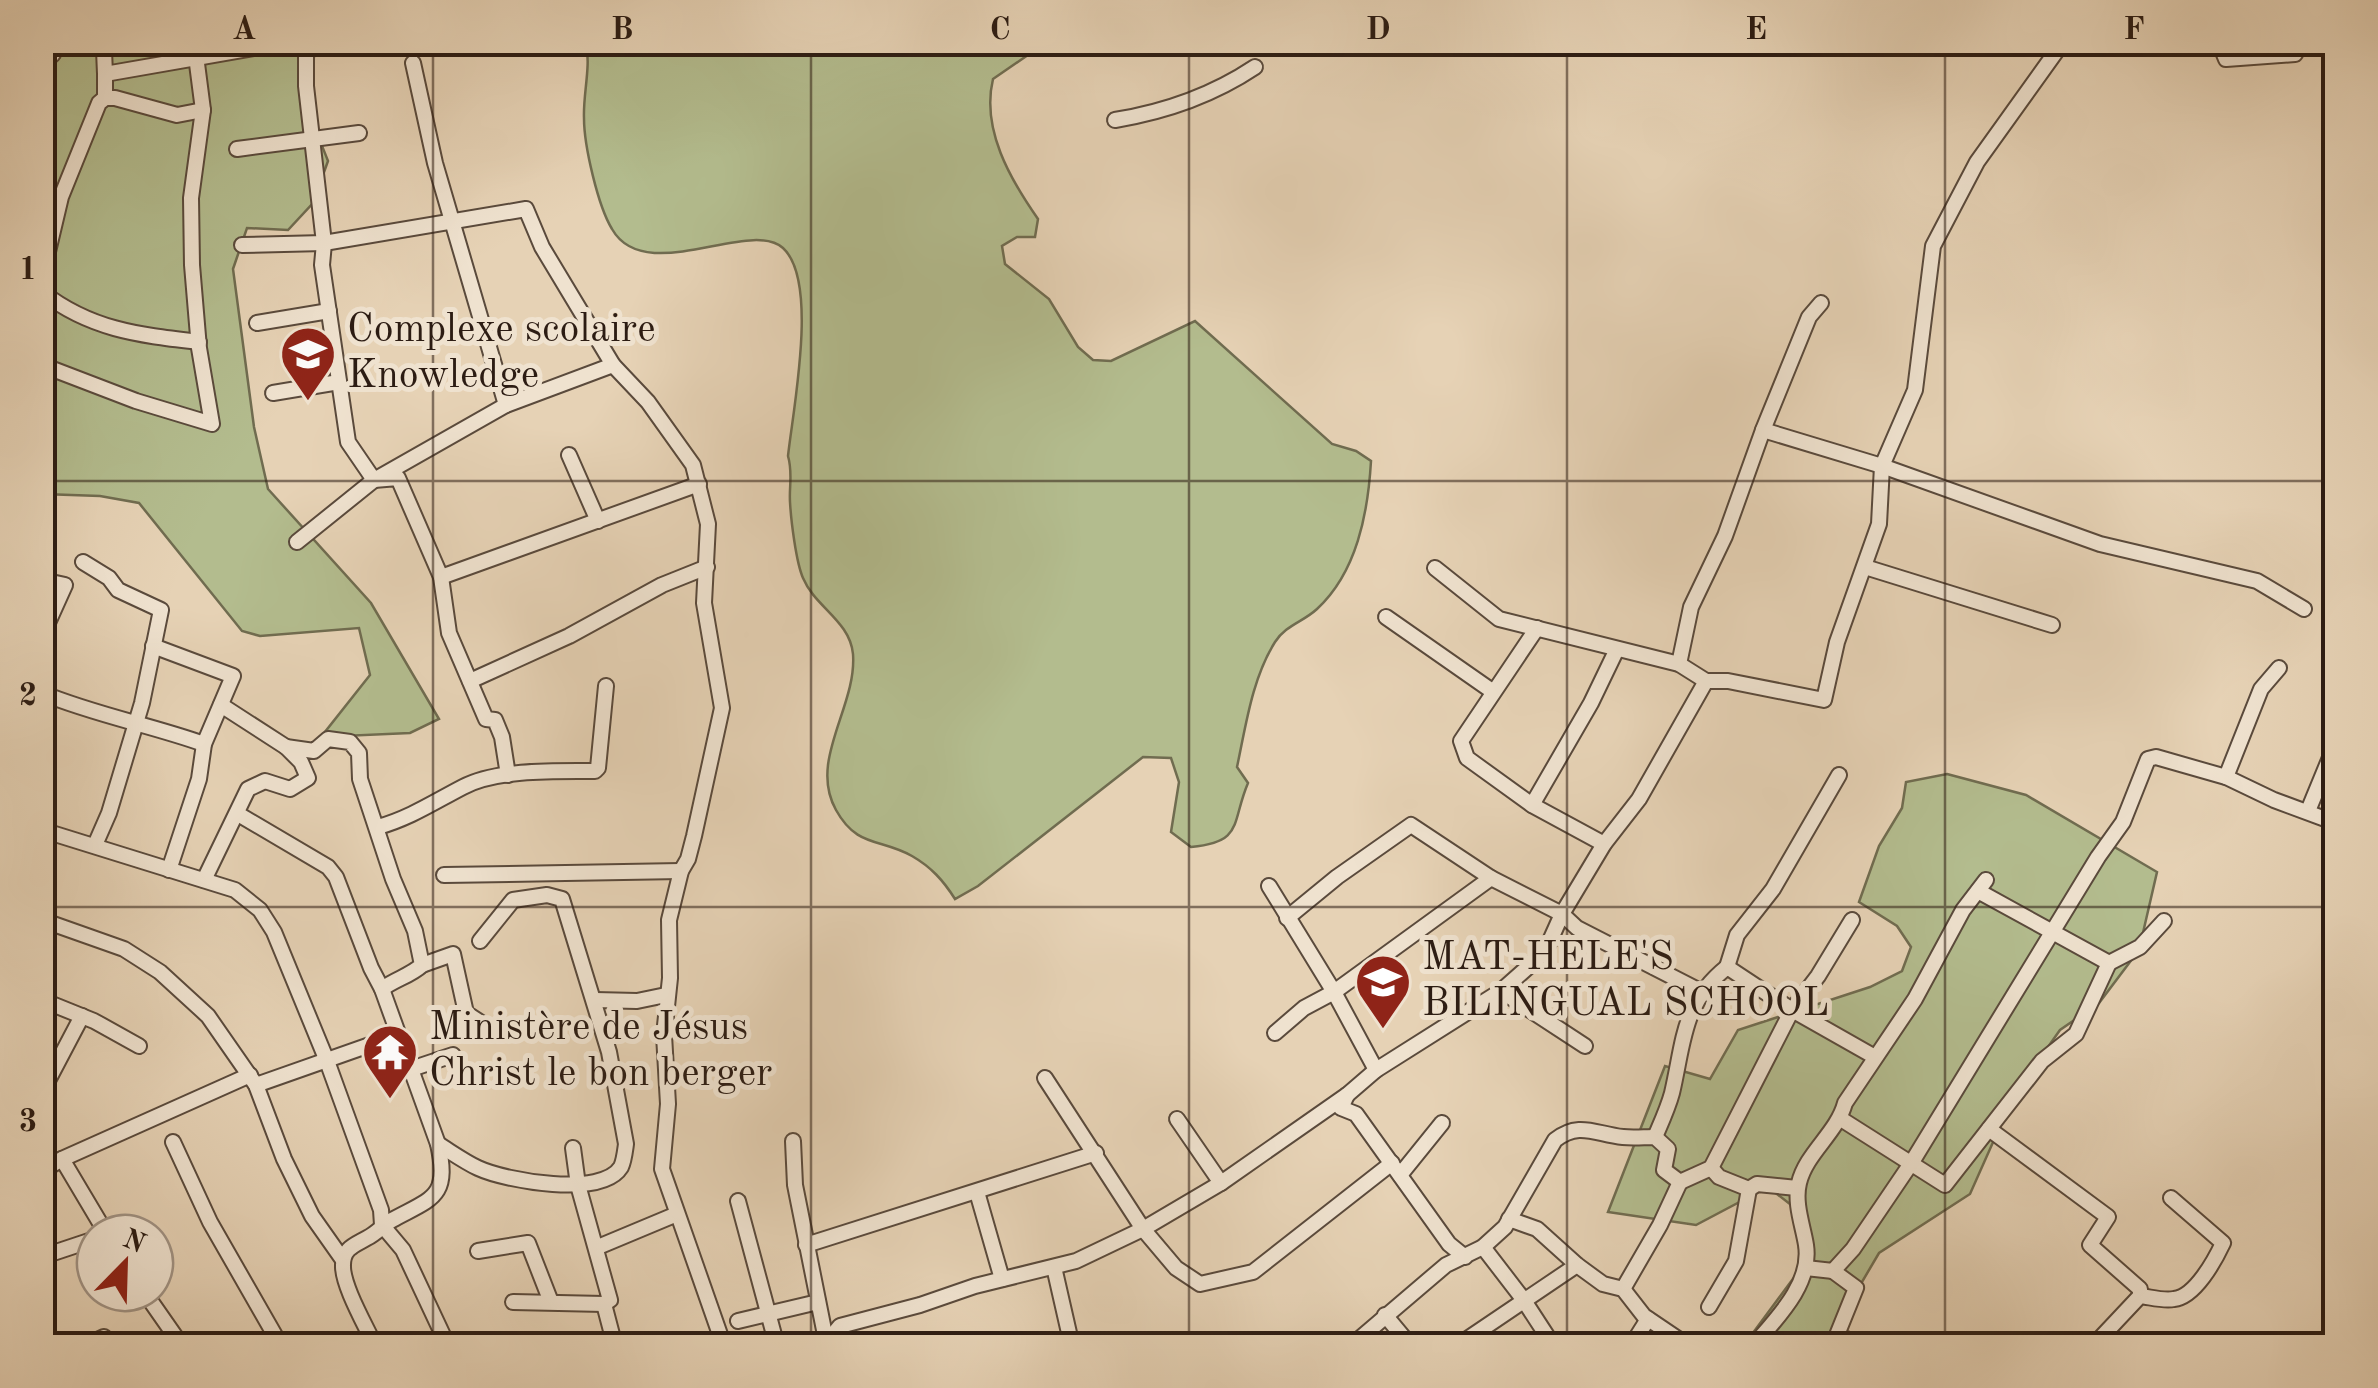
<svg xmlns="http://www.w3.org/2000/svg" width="2378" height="1388" font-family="'Old Standard TT',serif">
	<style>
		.green { fill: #b3bc8e; stroke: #706c50; stroke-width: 2.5 }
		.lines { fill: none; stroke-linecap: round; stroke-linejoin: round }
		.minor-casing { stroke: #5a4a3c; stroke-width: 18 }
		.minor { stroke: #efe2cf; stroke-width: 14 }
		.grid { fill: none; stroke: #2c1c13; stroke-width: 2.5; stroke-opacity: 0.55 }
		.labels { text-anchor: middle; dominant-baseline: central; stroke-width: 10; stroke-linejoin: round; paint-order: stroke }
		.poi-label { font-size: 40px; fill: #2c1c13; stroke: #efe2cf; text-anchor: start }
		.neatline { fill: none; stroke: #2c1c13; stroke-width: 4 }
		.grid-label { font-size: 32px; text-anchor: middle; font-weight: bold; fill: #2c1c13 }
	</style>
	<rect width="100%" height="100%" fill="#e6d2b5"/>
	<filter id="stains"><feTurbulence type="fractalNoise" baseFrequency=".002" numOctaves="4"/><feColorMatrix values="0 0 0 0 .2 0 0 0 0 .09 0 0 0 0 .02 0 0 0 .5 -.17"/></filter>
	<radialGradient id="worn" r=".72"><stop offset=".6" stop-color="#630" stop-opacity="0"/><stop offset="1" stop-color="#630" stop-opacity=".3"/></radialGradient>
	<g class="green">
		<path d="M43 43H329C285 71 314 124 328 161L313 203 288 230 247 228 233 269 254 427 268 489 371 603 439 719 410 733 321 737 370 675 359 628 260 636 242 631 139 503 100 496 43 494Z"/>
		<path d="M586 43H1036L1038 48 993 79C981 129 1010 179 1038 219L1035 237H1017L1002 246 1005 264 1049 299 1078 347 1093 360 1111 361 1195 321 1332 444 1356 451 1371 461C1368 513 1357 572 1317 609 1303 622 1286 625 1275 642 1252 679 1246 725 1237 767L1248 783C1231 823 1244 842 1191 847L1171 832 1179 782 1171 758 1143 757 978 886 955 899C943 880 931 867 912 856 880 838 857 848 836 810 808 760 857 707 853 654 850 621 815 607 803 578 796 562 791 520 790 502 789 486 793 473 788 456 793 409 819 281 783 248 750 218 645 287 612 229 598 206 584 146 584 118 583 93 591 68 586 43Z"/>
		<polygon points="1947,774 2026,795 2157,872 2139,950 2099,1003 2060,1030 2014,1095 1970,1194 1879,1253 1825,1345 1744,1345 1801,1268 1795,1208 1768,1187 1696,1225 1608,1212 1665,1066 1710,1079 1738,1030 1870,987 1902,971 1911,947 1897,926 1859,902 1879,846 1902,808 1906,782"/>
	</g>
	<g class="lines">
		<g class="minor-casing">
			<g id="minor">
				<polyline points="306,42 306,86 324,243 322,265 348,442 374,480 398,478 441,577 449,633 486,719 495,720 502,737 508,775"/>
				<polyline points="2219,42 2226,59 2295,54 2302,42"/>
				<polyline points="413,63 435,163 506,405"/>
				<polyline points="42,64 53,54"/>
				<polyline points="105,74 104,50 107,42"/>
				<polyline points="105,98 105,74 289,42"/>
				<path d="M1115 120C1164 112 1213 95 1255 67"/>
				<polyline points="237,149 359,133"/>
				<polyline points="242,245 324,243 526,209 542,247 613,365 648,402 693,465 708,524 704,603 722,708 694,836 688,859 681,871 669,920 670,978 664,1035 668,1104 662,1169 724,1346"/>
				<polyline points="42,277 61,197 99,103 105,98 115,98 177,115 203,110"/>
				<path d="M42 292C91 330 139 335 199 342"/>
				<polyline points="257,323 329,311"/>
				<polyline points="42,365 136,401 212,424 199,348 192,265 191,198 203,110 196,56"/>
				<polyline points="273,393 339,382"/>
				<polyline points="1763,430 1882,466 2100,544 2257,581 2304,609"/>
				<polyline points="569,455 598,521"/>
				<polyline points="42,456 46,457"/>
				<polyline points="297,542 374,480 506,405 613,365"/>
				<polyline points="83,562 109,578 118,590 161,610 142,703 109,813 95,845"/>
				<polyline points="1865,567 2052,625"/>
				<polyline points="1435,568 1499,619 1679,664 1706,681"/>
				<polyline points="441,577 699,484"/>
				<polyline points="42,580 65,585 42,636"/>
				<polyline points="1386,617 1492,691"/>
				<polyline points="1537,628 1461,741 1467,758 1532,805 1604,844"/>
				<polyline points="153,646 233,676 204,744 199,779 169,870"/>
				<polyline points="1679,664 1691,607 1725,536 1763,430 1809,317 1821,303"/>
				<polyline points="470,681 569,636 662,585 707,567"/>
				<path d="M42 693C95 715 151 725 204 744"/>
				<polyline points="221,705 286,747"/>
				<polyline points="2226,777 2261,689 2279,668"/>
				<polyline points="1532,805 1591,703 1617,649"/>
				<polyline points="2308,811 2336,743"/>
				<path d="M238 814 328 867 336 877 371 968 382 989 438 1144C450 1198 432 1198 392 1220 383 1225 377 1233 367 1238 355 1245 343 1248 343 1265 342 1285 366 1326 375 1346"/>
				<path d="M378 827C410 818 434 802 463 787 496 769 558 771 595 771L598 768 606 686"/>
				<polyline points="42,830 235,890 260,910 274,932 327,1061 381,1210 382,1225 403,1250 448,1346"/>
				<polyline points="444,875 681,871"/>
				<path d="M204 880 248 789 265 781 290 789 308 778 301 762 286 747 314 751 328 739 350 742 359 753 360 779 393 879 415 931 422 965C410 976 395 979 382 989"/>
				<polyline points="1269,886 1334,992 1491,878"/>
				<polyline points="1287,918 1337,877 1411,825 1491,878 1562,914 1577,928 1700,991"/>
				<polyline points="42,920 124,949 160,972 208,1016 256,1085 284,1159 312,1216 343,1260"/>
				<polyline points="2109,963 2140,947 2164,921"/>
				<polyline points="422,965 453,954 466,1013 495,1032"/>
				<polyline points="1727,967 1737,935 1773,889 1839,775"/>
				<polyline points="1501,991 1585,1046"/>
				<polyline points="42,1000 94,1021 139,1046"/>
				<polyline points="595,1000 637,1001 666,995"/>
				<polyline points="1275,1033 1304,1008 1334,992 1376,1070"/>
				<polyline points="411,1069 453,1055"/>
				<polyline points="1045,1078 1143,1229 1176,1268 1200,1284 1253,1272 1392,1163"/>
				<polyline points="256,1085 398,1035"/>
				<polyline points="42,1092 82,1016"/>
				<polyline points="1347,1095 1341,1108 1356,1114 1449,1244 1465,1257"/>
				<polyline points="1177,1119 1221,1183"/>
				<polyline points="1841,1119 1945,1185 2042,1061 2076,1034 2109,963 1978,891"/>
				<polyline points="1989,1129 2108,1217 2090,1245 2140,1289 2140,1296"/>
				<path d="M1655 1137C1661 1123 1668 1108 1672 1093 1684 1042 1682 1003 1727 967L1792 1010 1875 1057"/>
				<polyline points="793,1141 795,1185 827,1345"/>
				<polyline points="173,1142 210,1222 281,1346"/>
				<path d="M438 1144C451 1152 465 1162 478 1168 506 1181 602 1198 621 1167 624 1161 625 1151 626 1144L609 1052 562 899 547 895 513 900 480 941"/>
				<polyline points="62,1159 106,1233"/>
				<polyline points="1711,1168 1719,1177 1749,1189 1757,1184 1797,1188"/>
				<polyline points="42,1171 62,1159 250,1075"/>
				<polyline points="1400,1175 1442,1123"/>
				<polyline points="977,1192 1002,1279"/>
				<polyline points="738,1201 777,1346"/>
				<polyline points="1509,1219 1537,1229 1577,1265 1603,1284 1623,1289 1644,1316 1681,1341 1707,1346"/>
				<polyline points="806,1245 1096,1153"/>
				<polyline points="598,1247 677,1214"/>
				<polyline points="1483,1247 1523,1299 1549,1339"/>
				<polyline points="478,1251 528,1243 551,1302"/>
				<polyline points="50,1254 95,1239"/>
				<polyline points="1054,1267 1072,1346"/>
				<polyline points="1806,1268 1833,1271 1853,1249 1912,1162 2098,857 2123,822 2148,759 2156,757 2226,777 2274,800 2336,823"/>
				<polyline points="1833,1271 1856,1288 1837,1335 1862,1346"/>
				<polyline points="1623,1289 1660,1225 1680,1182"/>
				<polyline points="145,1293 182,1346"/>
				<polyline points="513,1302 604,1304 610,1300 578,1185 573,1148"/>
				<polyline points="604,1304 615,1346"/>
				<polyline points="1709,1307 1736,1261 1749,1189"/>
				<polyline points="1385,1315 1405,1339 1417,1346"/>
				<polyline points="738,1321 818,1302"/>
				<polyline points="827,1342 840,1326 920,1305 975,1286 1076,1261 1143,1229 1221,1183 1347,1095 1376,1070 1501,991 1545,952 1562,914 1604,844 1639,799 1706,681 1728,681 1824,700 1837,642 1879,524 1882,466 1915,390 1933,246 1977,162 2063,42"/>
				<polyline points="85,1346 104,1337 107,1346"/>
				<path d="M1351 1346 1446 1265 1483 1247 1505 1227 1555 1140C1579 1121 1595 1134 1623 1137 1633 1138 1644 1137 1655 1137L1668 1149 1664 1170 1680 1182 1711 1168 1792 1010 1818 976 1852 920"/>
				<polyline points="1457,1346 1577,1265"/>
				<polyline points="1631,1346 1648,1319"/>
				<path d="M1753 1346C1777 1318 1812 1284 1806 1245 1803 1226 1794 1203 1799 1183 1806 1153 1837 1133 1845 1103L1915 999 1963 910 1986 880"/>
				<path d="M2093 1346 2140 1296C2150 1297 2163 1301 2174 1299 2195 1297 2215 1260 2223 1243L2171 1198"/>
			</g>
		</g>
		<use href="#minor" class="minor"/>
	</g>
	<path class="grid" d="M433 42V1346M811 42V1346M1189 42V1346M1567 42V1346M1945 42V1346M42 481H2336M42 907H2336"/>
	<defs>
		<g id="school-pin" transform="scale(2.875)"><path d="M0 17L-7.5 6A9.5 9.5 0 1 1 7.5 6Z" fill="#8f2418" stroke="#efe2cf"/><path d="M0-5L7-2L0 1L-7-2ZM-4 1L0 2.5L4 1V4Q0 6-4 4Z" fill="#fff"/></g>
		<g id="temple-pin" transform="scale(2.875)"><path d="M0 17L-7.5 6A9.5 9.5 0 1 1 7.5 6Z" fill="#8f2418" stroke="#efe2cf"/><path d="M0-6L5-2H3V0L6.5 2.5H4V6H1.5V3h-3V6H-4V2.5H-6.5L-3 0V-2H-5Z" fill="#fff"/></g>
	</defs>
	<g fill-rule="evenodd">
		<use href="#school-pin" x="308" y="354"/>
		<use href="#school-pin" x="1383" y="982"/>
		<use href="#temple-pin" x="390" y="1052"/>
	</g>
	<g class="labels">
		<g class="poi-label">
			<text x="347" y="331">Complexe scolaire<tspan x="347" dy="46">Knowledge</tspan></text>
			<text x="1422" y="959">MAT-HELE'S<tspan x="1422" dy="46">BILINGUAL SCHOOL</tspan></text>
			<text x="429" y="1029">Ministère de Jésus<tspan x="429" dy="46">Christ le bon berger</tspan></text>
		</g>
	</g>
	<rect width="2378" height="1388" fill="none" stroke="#e6d2b5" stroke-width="110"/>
	<g transform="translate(125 1263) rotate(23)"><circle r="48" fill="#efe2cf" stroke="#a19384" stroke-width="2.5"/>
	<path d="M0-8L18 38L0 25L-18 38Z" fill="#8f2418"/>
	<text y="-15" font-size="28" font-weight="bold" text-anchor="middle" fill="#2c1c13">N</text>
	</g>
	<rect x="55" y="55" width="2268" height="1278" class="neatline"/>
	<g class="grid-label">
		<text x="244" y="39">A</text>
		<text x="622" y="39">B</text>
		<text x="1000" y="39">C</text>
		<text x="1378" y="39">D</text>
		<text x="1756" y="39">E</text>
		<text x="2134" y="39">F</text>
		<text x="28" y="279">1</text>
		<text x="28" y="705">2</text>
		<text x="28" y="1131">3</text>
	</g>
	<rect width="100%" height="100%" filter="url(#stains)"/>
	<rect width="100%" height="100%" fill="url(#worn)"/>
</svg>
